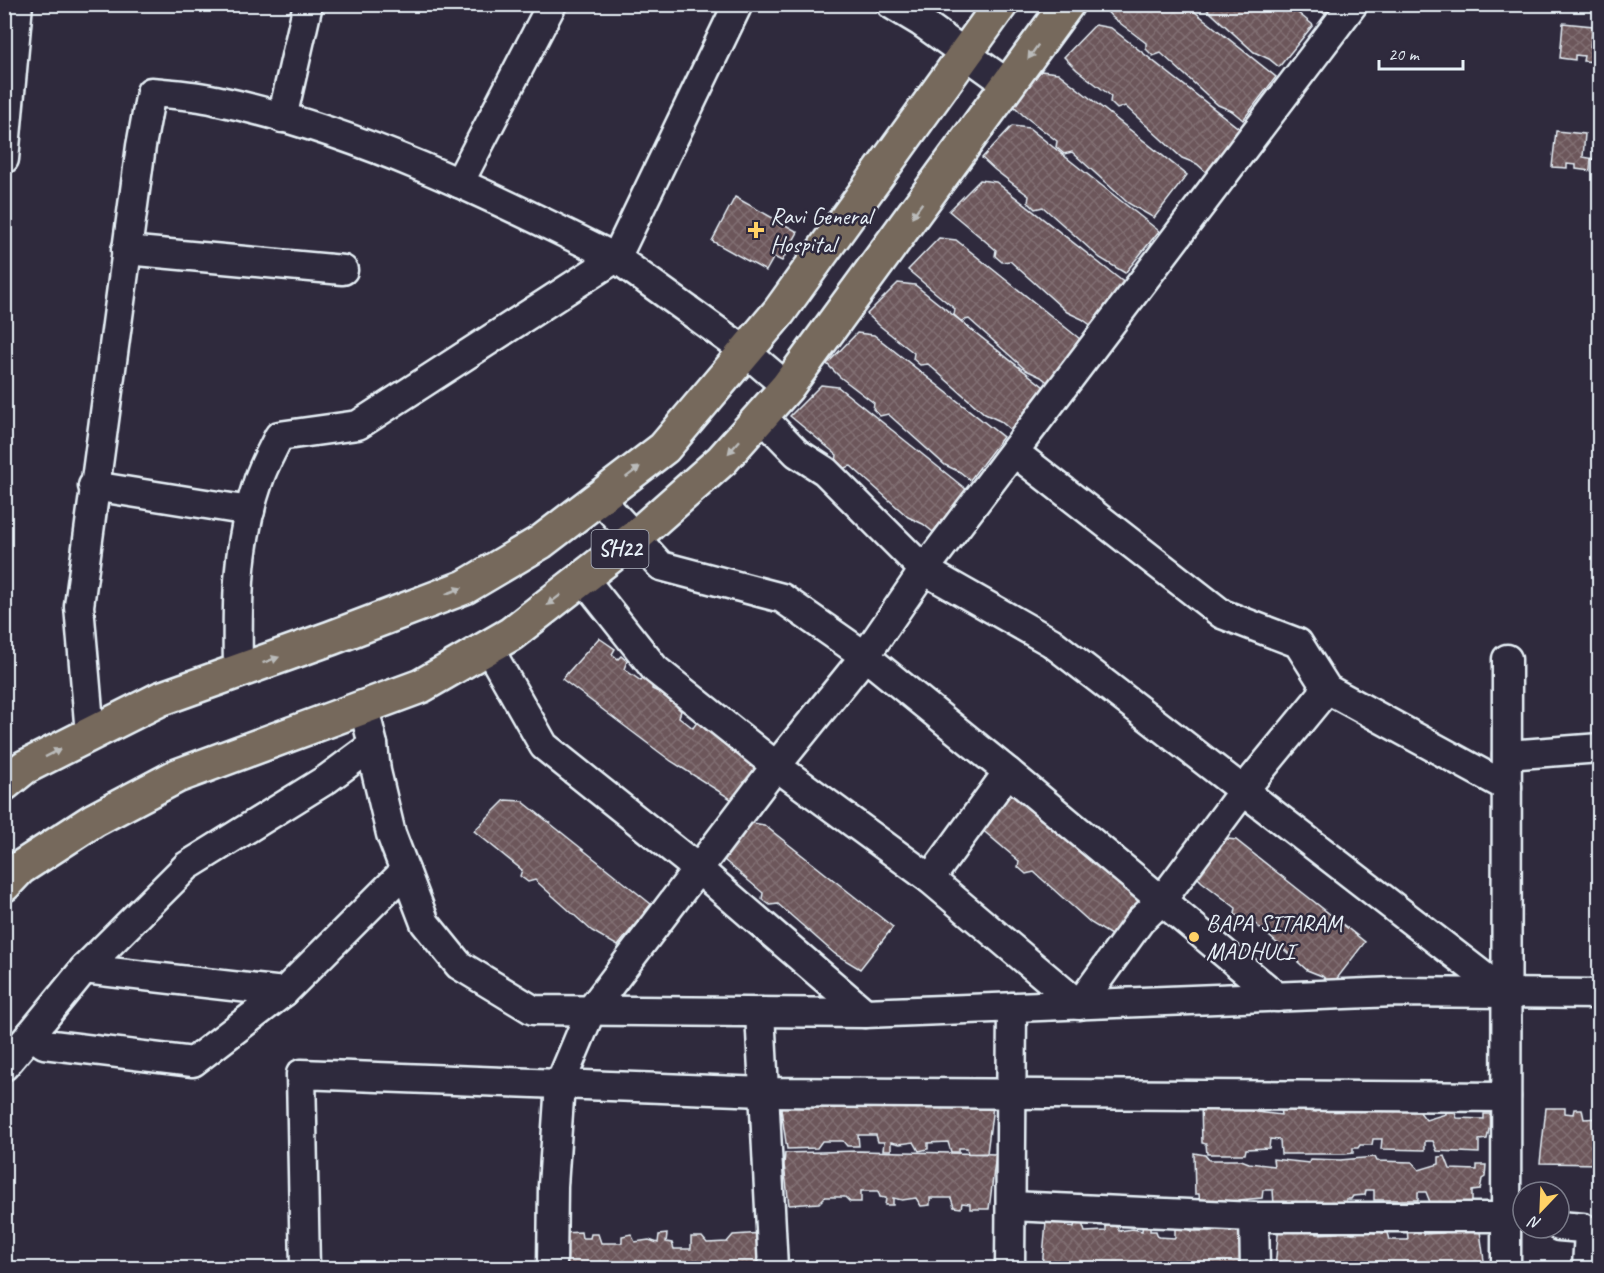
<svg xmlns="http://www.w3.org/2000/svg" width="1604" height="1273" font-family="Caveat,sans-serif">
	<style>
		.building { fill: url(#building-cross-hatch); stroke: #e8f1f8; stroke-width: 1.5 }
		.lines { fill: none; stroke-linecap: round; stroke-linejoin: round }
		.minor-casing { stroke: #e8f1f8; stroke-width: 33 }
		.primary-casing { stroke: #e8f1f8; stroke-width: 38 }
		.minor { stroke: #2f2a3d; stroke-width: 28 }
		.primary { stroke: #76695c; stroke-width: 33 }
		.oneway { fill: #babbba }
		.poi-dot { fill: #ffd166; stroke: #2f2a3d; stroke-width: 2 }
		.labels { text-anchor: middle; dominant-baseline: central; stroke-width: 5; stroke-linejoin: round; paint-order: stroke }
		.shield { fill: #2f2a3d; stroke: #b0b5c0; stroke-width: 1.5 }
		.shield-label { font-size: 22px; font-weight: bold; fill: #e8f1f8 }
		.poi-label { font-size: 24px; fill: #e8f1f8; stroke: #2f2a3d; text-anchor: start }
	</style>
	<defs>
		<pattern id="building-cross-hatch" width="8" height="8" patternUnits="userSpaceOnUse" patternTransform="scale(1.5)"><rect width="8" height="8" fill="#6c565a"/><path d="M0 0l8 8M0 8l8-8" fill="none" stroke="#816f72"/></pattern>
	</defs>
	<rect width="100%" height="100%" fill="#2f2a3d"/>
	<filter id="ink" filterUnits="userSpaceOnUse"><feTurbulence type="fractalNoise" baseFrequency=".0167" numOctaves="2"/><feDisplacementMap in="SourceGraphic" scale="12" xChannelSelector="R" yChannelSelector="G"/><feConvolveMatrix kernelMatrix="1 2 1 2 8 2 1 2 1" color-interpolation-filters="sRGB"/></filter>
	<g filter="url(#ink)">
		<g class="building">
			<polygon points="1100,4 1185,4 1276,77 1243,120 1232,111 1218,105 1161,53 1153,56 1146,49 1146,43 1112,17"/>
			<polygon points="1201,4 1287,4 1313,25 1279,67 1269,59 1254,52"/>
			<polygon points="1312,4 1333,4 1325,14"/>
			<polygon points="1563,23 1593,26 1590,48 1600,49 1598,62 1583,61 1584,56 1575,55 1575,60 1560,58"/>
			<polygon points="1095,25 1111,28 1241,130 1207,173 1197,164 1182,158 1125,106 1117,109 1110,102 1111,96 1077,70 1064,57"/>
			<polygon points="1041,71 1058,73 1187,175 1154,218 1128,203 1072,152 1064,154 1056,147 1057,141 1023,115 1011,103"/>
			<polygon points="1012,126 1029,128 1159,231 1125,273 1100,258 1043,207 1035,209 1028,202 1029,196 995,170 982,158"/>
			<polygon points="1556,131 1585,134 1583,157 1600,160 1591,159 1590,171 1576,169 1576,165 1567,164 1567,168 1552,167"/>
			<polygon points="980,180 996,182 1126,284 1092,326 1082,319 1067,312 1010,261 1002,262 995,256 996,250 949,211"/>
			<polygon points="735,197 798,232 782,261 774,257 766,271 712,241"/>
			<polygon points="939,238 956,240 1085,343 1051,385 1041,377 1026,370 969,319 961,321 954,315 955,309 908,270"/>
			<polygon points="898,283 915,285 1044,387 1011,430 1000,421 985,414 928,364 920,365 913,359 914,353 880,326 867,314"/>
			<polygon points="857,333 874,335 1003,437 970,480 960,472 945,465 888,414 880,416 873,409 874,403 840,377 827,364"/>
			<polygon points="821,385 838,387 967,490 933,532 923,524 908,517 851,466 844,468 836,461 837,455 790,416"/>
			<polygon points="599,638 615,649 612,654 618,659 621,656 627,661 624,669 641,681 645,676 653,680 652,689 665,695 671,702 675,697 682,701 677,707 681,711 679,717 693,728 700,718 709,724 710,732 757,766 741,793 734,801 671,761 562,679"/>
			<polygon points="1003,791 1020,793 1149,895 1116,938 1091,923 1034,872 1026,874 1018,867 1019,861 973,822"/>
			<polygon points="505,800 522,801 651,904 618,946 592,931 535,880 528,882 520,876 522,870 474,831"/>
			<polygon points="747,822 764,825 893,927 860,969 835,954 778,904 770,905 762,899 763,893 717,854"/>
			<polygon points="1219,838 1236,840 1365,942 1332,985 1322,976 1307,970 1250,919 1242,921 1235,914 1236,908 1202,882 1189,869"/>
			<polygon points="783,1098 994,1098 987,1153 968,1154 967,1148 959,1148 959,1152 951,1152 948,1142 928,1143 928,1149 919,1151 914,1142 900,1144 891,1142 891,1150 883,1150 884,1142 878,1142 876,1135 858,1135 859,1146 847,1146 843,1141 822,1141 817,1148 787,1149 781,1109"/>
			<polygon points="1201,1102 1212,1104 1216,1110 1247,1109 1256,1112 1281,1115 1280,1108 1316,1112 1318,1108 1382,1107 1384,1111 1419,1111 1426,1120 1446,1114 1446,1107 1452,1106 1457,1118 1484,1119 1484,1114 1493,1114 1493,1127 1489,1129 1487,1139 1479,1140 1479,1153 1437,1151 1433,1141 1425,1141 1425,1150 1381,1149 1382,1139 1373,1139 1372,1145 1360,1145 1358,1148 1353,1148 1353,1153 1345,1154 1281,1154 1280,1140 1270,1139 1269,1148 1246,1149 1245,1154 1207,1154 1206,1144 1202,1143"/>
			<polygon points="1546,1108 1565,1108 1565,1113 1573,1114 1574,1109 1582,1109 1584,1119 1600,1118 1600,1164 1540,1163"/>
			<polygon points="859,1151 996,1154 989,1209 970,1209 970,1204 962,1203 961,1208 954,1207 951,1198 930,1198 930,1205 921,1206 916,1198 902,1200 893,1198 893,1205 885,1205 886,1198 880,1197 878,1191 861,1191 861,1202 850,1202 845,1197 825,1197 819,1203 789,1205 784,1165 785,1153"/>
			<polygon points="1194,1153 1205,1155 1209,1160 1241,1160 1249,1163 1274,1166 1273,1159 1309,1163 1310,1159 1340,1160 1375,1157 1377,1161 1412,1162 1419,1170 1439,1164 1439,1157 1445,1156 1450,1169 1477,1170 1477,1165 1486,1165 1485,1177 1482,1179 1480,1190 1472,1191 1472,1204 1430,1202 1426,1192 1418,1192 1418,1200 1374,1200 1374,1190 1366,1190 1365,1195 1353,1196 1351,1199 1346,1199 1346,1204 1274,1205 1273,1190 1263,1190 1262,1198 1239,1200 1238,1205 1200,1205 1199,1194 1195,1194"/>
			<polygon points="1065,1221 1066,1226 1074,1227 1075,1222 1082,1223 1085,1232 1106,1231 1106,1224 1115,1223 1119,1231 1133,1229 1142,1231 1143,1223 1150,1223 1150,1231 1156,1231 1158,1237 1175,1238 1175,1226 1186,1226 1191,1231 1211,1231 1217,1224 1247,1222 1252,1268 1042,1268 1046,1222"/>
			<polygon points="1279,1224 1315,1225 1317,1234 1338,1233 1338,1227 1347,1225 1352,1233 1366,1231 1375,1233 1375,1226 1383,1225 1382,1233 1388,1233 1390,1240 1408,1240 1407,1228 1419,1228 1423,1234 1444,1233 1449,1226 1479,1224 1485,1268 1275,1268"/>
			<polygon points="581,1232 582,1238 590,1238 591,1234 598,1234 601,1243 622,1243 622,1236 631,1234 635,1242 649,1240 658,1243 659,1235 667,1234 666,1242 672,1243 674,1249 691,1249 691,1237 702,1237 707,1243 727,1242 733,1235 763,1233 768,1268 559,1268 563,1233"/>
		</g>
		<g class="lines">
			<g class="minor-casing">
				<g id="minor">
					<polyline points="738,4 616,258 745,351 787,387"/>
					<polyline points="891,4 921,22 1009,85"/>
					<polyline points="282,118 308,4"/>
					<polyline points="4,159 18,4"/>
					<polyline points="459,183 552,4"/>
					<polyline points="126,250 343,270"/>
					<polyline points="761,416 797,453 825,471 924,570 1051,642 1505,993"/>
					<polyline points="1014,452 1222,614 1298,643 1327,689 1507,787"/>
					<polyline points="93,486 250,511"/>
					<polyline points="599,498 661,566 782,598 865,656 1008,772 1277,997"/>
					<polyline points="583,578 655,669 776,766 930,879 1079,1005 1140,921 1162,900 1243,791 1327,689"/>
					<polyline points="488,647 544,746 698,869 865,1013"/>
					<polyline points="364,708 373,745 376,771 391,834 425,923 459,965 533,1010 865,1013 1395,992 1600,994"/>
					<path d="M90 734 79 606 141 146 151 92C172 94 194 95 215 100 357 130 487 194 616 258L358 425 279 436C272 451 263 466 258 482 236 546 237 605 238 671"/>
					<polyline points="373,745 327,779 187,866 84,969 284,992 405,871"/>
					<polyline points="1507,755 1600,748"/>
					<polyline points="930,879 1008,772"/>
					<polyline points="84,969 31,1034 44,1044 193,1062 284,992"/>
					<polyline points="760,1012 773,1268"/>
					<polyline points="4,1066 31,1034"/>
					<polyline points="1011,1206 1254,1217 1506,1217"/>
					<polyline points="1254,1217 1255,1268"/>
					<polyline points="1559,1226 1583,1228 1600,1236"/>
					<polyline points="305,1268 301,1074 764,1092 1506,1097"/>
					<polyline points="552,1268 553,1186 560,1084 591,1010 776,766 865,656 924,570 1353,4"/>
					<polyline points="1010,1268 1012,1007"/>
					<polyline points="1506,1268 1507,659"/>
					<polyline points="1587,1268 1589,1231"/>
				</g>
			</g>
			<g class="primary-casing">
				<g id="primary">
					<polyline points="4,784 25,767 160,699 331,638 465,587 541,542 664,448 779,312 1001,4"/>
					<polyline points="4,885 20,868 94,820 177,776 421,686 511,634 634,538 722,460 787,387 1067,4"/>
				</g>
			</g>
			<use href="#minor" class="minor"/>
			<use href="#primary" class="primary"/>
		</g>
		<defs><path id="oneway-solid" d="M-6-.8H1V-3.2L6.5 0L1 3.2V.8H-6Z" transform="scale(1.5)"/></defs>
		<g class="oneway">
			<use href="#oneway-solid" transform="translate(1033 52) rotate(125)"/>
			<use href="#oneway-solid" transform="translate(917 210) rotate(126)"/>
			<use href="#oneway-solid" transform="translate(734 447) rotate(132)"/>
			<use href="#oneway-solid" transform="translate(633 472) rotate(-37)"/>
			<use href="#oneway-solid" transform="translate(454 591) rotate(-21)"/>
			<use href="#oneway-solid" transform="translate(554 600) rotate(142)"/>
			<use href="#oneway-solid" transform="translate(271 660) rotate(-20)"/>
			<use href="#oneway-solid" transform="translate(53 753) rotate(-27)"/>
		</g>
	</g>
	<g class="poi-dot">
		<path d="M753 221h6v6h6v6h-6v6h-6v-6h-6v-6h6z"/>
		<circle cx="1194" cy="937" r="6"/>
	</g>
	<g class="labels">
		<rect class="shield" x="591.5" y="530" width="57" height="38" rx="4.5"/>
		<g class="shield-label">
			<text x="620" y="549">SH22</text>
		</g>
		<g class="poi-label">
			<text x="770" y="216">Ravi General<tspan x="770" dy="28">Hospital</tspan></text>
			<text x="1206" y="923">BAPA SITARAM<tspan x="1206" dy="28">MADHULI</tspan></text>
		</g>
	</g>
	<rect width="1604" height="1273" fill="none" stroke="#2f2a3d" stroke-width="24"/>
	<rect x="12" y="12" width="1580" height="1249" fill="none" stroke="#e8f1f8" stroke-width="2" filter="url(#ink)"/>
	<g transform="translate(1541 1210) rotate(203)"><circle r="28" fill="#2f2a3d" stroke="#797a88" stroke-width="1.5"/>
	<path d="M0-4.5L10 22L0 15L-10 22Z" fill="#ffd166"/>
	<text y="-9" font-size="16" font-weight="bold" text-anchor="middle" fill="#e8f1f8">N</text>
	</g>
	<path d="M1379 60v9h84v-9" fill="none" stroke="#e8f1f8" stroke-width="3"/>
	<text x="1388" y="60" font-size="18" fill="#e8f1f8" stroke="#2f2a3d" stroke-width="4.5" paint-order="stroke">20 m</text>
</svg>
